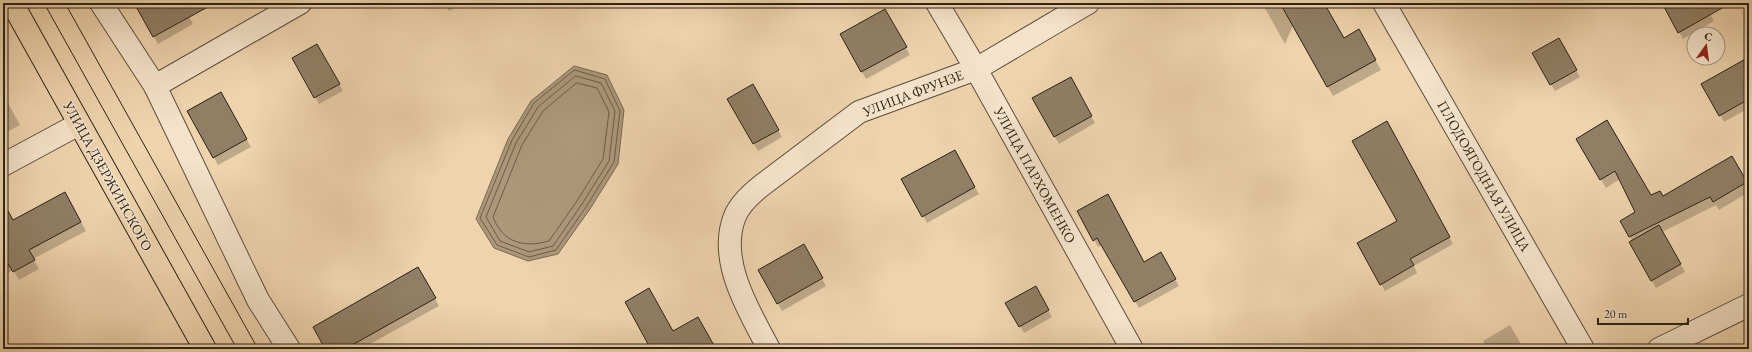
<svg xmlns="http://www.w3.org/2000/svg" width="1752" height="352" font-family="'EB Garamond',serif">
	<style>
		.water { fill: #ac977a; stroke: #786853 }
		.shadow { fill: #0003 }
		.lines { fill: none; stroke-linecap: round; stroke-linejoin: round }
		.shore { stroke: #6c5c49; stroke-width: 1 }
		.building { fill: #907e65; stroke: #2b2218 }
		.minor-casing { stroke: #5c4e3d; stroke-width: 24 }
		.major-casing { stroke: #2b2218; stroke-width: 24 }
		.minor { stroke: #f4e2ca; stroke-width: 22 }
		.major { stroke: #eed3ad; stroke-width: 22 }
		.tram { stroke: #2b2218; stroke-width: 1 }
		.labels { text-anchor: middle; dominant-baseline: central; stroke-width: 3; stroke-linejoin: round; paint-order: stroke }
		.street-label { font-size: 14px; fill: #2b2218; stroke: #f4e2ca }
	</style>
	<rect width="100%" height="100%" fill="#eed3ad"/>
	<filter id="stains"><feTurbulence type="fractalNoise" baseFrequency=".005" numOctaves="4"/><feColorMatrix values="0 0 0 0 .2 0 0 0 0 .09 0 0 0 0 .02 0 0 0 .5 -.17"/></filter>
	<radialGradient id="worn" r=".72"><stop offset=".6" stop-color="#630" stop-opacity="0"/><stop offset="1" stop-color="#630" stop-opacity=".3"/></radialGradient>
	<polygon class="water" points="574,66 607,75 624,110 618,164 590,209 558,254 528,261 494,248 476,219 508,139 531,101"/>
	<g class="shadow">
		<polygon points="135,3 181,3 193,24 158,44"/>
		<polygon points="445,3 464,3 449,11"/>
		<polygon points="1262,3 1323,3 1343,39 1359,31 1381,70 1333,96 1293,25 1285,44"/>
		<polygon points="1663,3 1704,3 1714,21 1683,39"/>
		<polygon points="885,10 910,55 866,79 841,34"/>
		<polygon points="1558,39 1580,77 1555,91 1533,53"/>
		<polygon points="317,45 343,91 319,104 293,58"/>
		<polygon points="1749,73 1749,108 1724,122 1702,84"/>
		<polygon points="1070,78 1095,123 1059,144 1033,99"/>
		<polygon points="753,85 782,137 758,151 728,99"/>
		<polygon points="220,93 251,147 218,165 188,111"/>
		<polygon points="3,94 20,125 3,134"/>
		<polygon points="1386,123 1453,244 1414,266 1417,273 1385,291 1358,244 1398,221"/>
		<polygon points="1577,139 1651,197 1663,197 1731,157 1749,188 1749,192 1719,210 1716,205 1662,232 1685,272 1656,288 1630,242 1632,241 1622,221 1637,213 1620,179 1606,188"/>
		<polygon points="954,151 979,194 927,223 903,180"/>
		<polygon points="70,202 86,231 33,259 39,269 19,280 13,270 3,276 3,225"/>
		<polygon points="1078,211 1144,263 1160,254 1179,286 1139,308 1102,245 1098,247"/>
		<polygon points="803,245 826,286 782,311 759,270"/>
		<polygon points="418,268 439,306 361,349 326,349"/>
		<polygon points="1035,287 1052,317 1024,333 1007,303"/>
		<polygon points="1510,325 1524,349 1488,349 1483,341"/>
		<polygon points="1207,344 1210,349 1197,349"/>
	</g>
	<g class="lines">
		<g class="shore">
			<polygon points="575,70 605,79 620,111 614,162 586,207 556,250 529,257 497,245 480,218 512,140 534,103"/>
			<polygon points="576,76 601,83 615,111 609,161 582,204 553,246 529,252 500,241 486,217 516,143 538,107"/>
			<path d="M577 83 597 88 609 112 603 159 577 201 549 241C524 248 503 243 493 217L522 145 543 111Z"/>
		</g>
	</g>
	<g class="building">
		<polygon points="134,3 215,3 153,37"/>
		<polygon points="1280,3 1324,3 1344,38 1359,29 1376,60 1327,87"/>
		<polygon points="1662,3 1731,3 1678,33"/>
		<polygon points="885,9 907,47 861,72 840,34"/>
		<polygon points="1559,38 1577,70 1550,85 1532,53"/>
		<polygon points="317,44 340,84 314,98 292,58"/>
		<polygon points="1749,57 1749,99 1719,116 1701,84"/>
		<polygon points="1071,77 1092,116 1054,137 1032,98"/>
		<polygon points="753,84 779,130 753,144 727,99"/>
		<polygon points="221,92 247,139 213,158 187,111"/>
		<polygon points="1607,120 1651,195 1660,191 1663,196 1732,156 1747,182 1713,202 1710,197 1629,237 1620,221 1635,212 1615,171 1600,180 1576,139"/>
		<polygon points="1387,121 1450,237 1410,259 1414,265 1380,285 1357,243 1397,221 1352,141"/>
		<polygon points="955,150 975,187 922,217 901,179"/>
		<polygon points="65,192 81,222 29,250 35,260 13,272 7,262 3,264 3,202 13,220"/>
		<polygon points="1108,194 1144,262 1161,252 1176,279 1134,302 1097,238 1093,241 1077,211"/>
		<polygon points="1659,225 1681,264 1651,281 1629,242"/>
		<polygon points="804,244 823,278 777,304 758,270"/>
		<polygon points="418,267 436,298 345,349 325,349 313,327"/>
		<polygon points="1036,286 1049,310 1019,327 1005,303"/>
		<polygon points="649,288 673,331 698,317 716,349 639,349 648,344 625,302"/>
	</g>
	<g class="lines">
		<g class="minor-casing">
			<g id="minor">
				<polyline points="101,3 155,86 258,300 289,349"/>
				<polyline points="937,3 976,69 1132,349"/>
				<polyline points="1384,3 1583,349"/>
				<polyline points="155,86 300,3"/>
				<polyline points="3,165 79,124"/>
				<path d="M769 349C749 311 717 260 735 216 740 204 751 194 761 186L859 112 976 69 1088 3"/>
				<polyline points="1659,349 1749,305"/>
			</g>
		</g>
		<g class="major-casing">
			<polyline id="major" points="12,3 205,349"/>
		</g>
		<use href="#minor" class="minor"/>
		<use href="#major" class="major"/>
		<g class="tram">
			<polyline points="44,3 237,349"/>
			<polyline points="65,3 258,349"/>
		</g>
	</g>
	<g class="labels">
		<g class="street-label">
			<text transform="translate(913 93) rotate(-21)">УЛИЦА ФРУНЗЕ</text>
			<text transform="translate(1035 175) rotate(61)">УЛИЦА ПАРХОМЕНКО</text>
			<text transform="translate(108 176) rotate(61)">УЛИЦА ДЗЕРЖИНСКОГО</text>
			<text transform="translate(1484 176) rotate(60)">ПЛОДОЯГОДНАЯ УЛИЦА</text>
		</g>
	</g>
	<rect width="1752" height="352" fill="none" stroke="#eed3ad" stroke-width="16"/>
	<rect x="4" y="4" width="1744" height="344" fill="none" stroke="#2b2218" stroke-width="2"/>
	<rect x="8" y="8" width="1736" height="336" fill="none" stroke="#2b2218"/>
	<g transform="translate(1706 46) rotate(14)"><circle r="19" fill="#f4e2ca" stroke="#a49583"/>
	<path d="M0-3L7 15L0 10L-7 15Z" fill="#8f2418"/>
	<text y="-6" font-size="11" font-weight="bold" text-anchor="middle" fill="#2b2218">С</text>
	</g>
	<path d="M1598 318v6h90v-6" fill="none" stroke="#2b2218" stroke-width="2"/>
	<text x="1604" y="318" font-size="12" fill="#2b2218" stroke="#f4e2ca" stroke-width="3" paint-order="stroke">20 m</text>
	<rect width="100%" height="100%" filter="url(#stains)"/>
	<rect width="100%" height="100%" fill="url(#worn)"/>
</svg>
